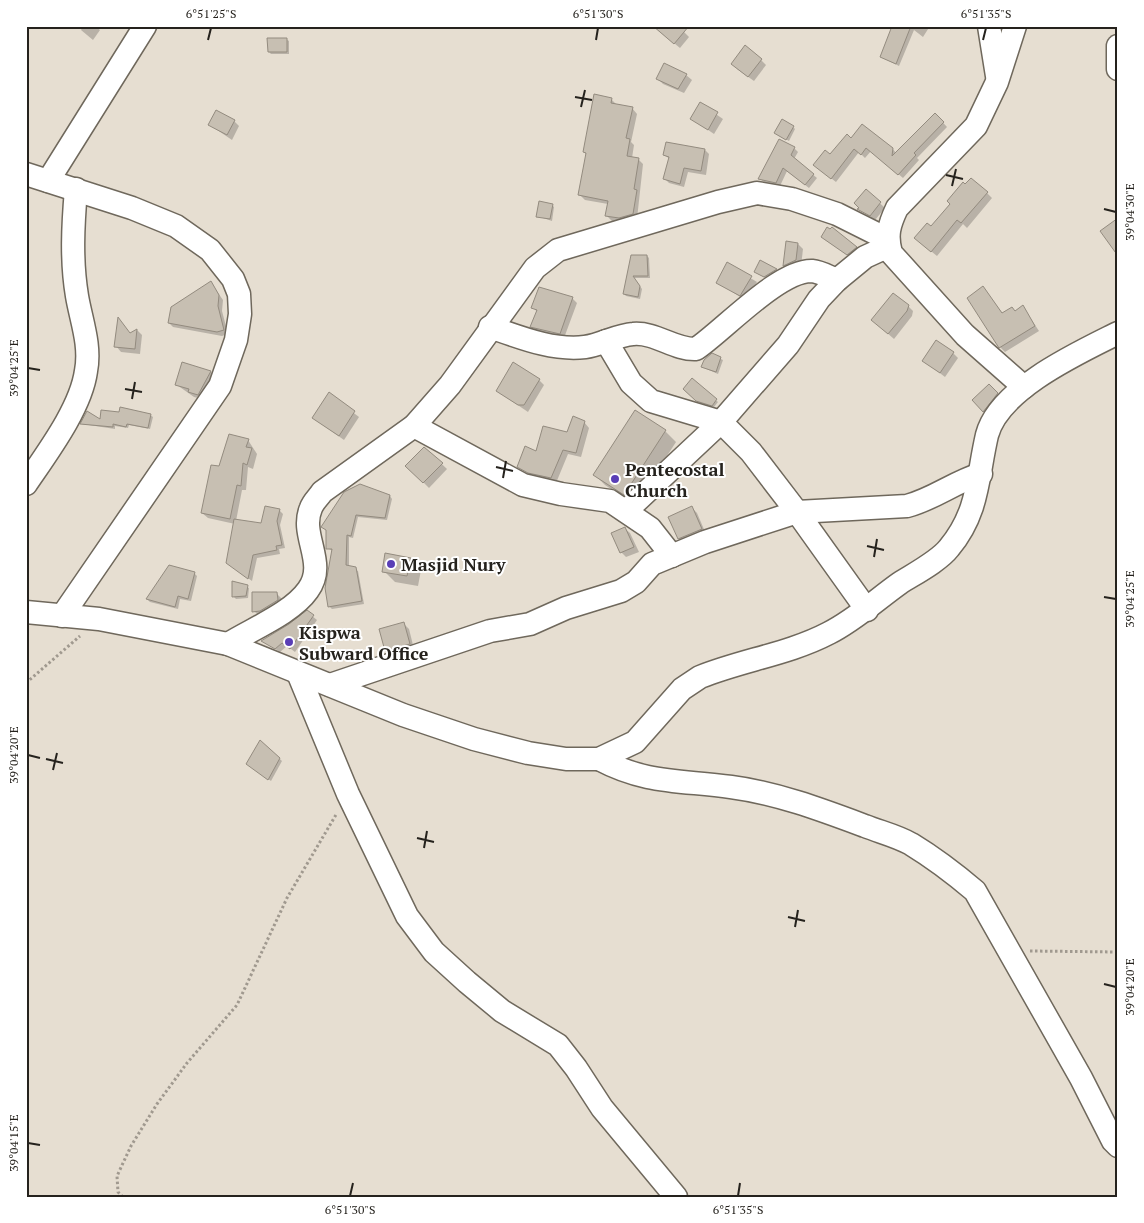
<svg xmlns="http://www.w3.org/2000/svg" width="1144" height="1223" font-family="'PT Serif',serif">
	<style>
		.shadow { fill: #0003 }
		.building { fill: #c7bfb2; stroke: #938b7f }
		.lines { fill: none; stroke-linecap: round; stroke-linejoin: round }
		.minor-casing { stroke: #6f685c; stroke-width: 25 }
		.path { stroke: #a0998f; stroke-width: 3; stroke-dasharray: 2.5 2.5; stroke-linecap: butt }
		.minor { stroke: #fff; stroke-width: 22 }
		.ticks { fill: none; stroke: #25221d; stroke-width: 2 }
		.poi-dot { fill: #593eb6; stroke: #fff; stroke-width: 2 }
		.labels { text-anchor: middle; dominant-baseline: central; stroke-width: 4; stroke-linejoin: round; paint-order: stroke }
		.poi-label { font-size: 18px; font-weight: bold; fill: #25221d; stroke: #fff; text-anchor: start }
		.neatline { fill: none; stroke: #25221d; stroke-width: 2 }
		.ticks-label { font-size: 12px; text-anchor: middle; fill: #25221d }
	</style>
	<rect width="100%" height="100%" fill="#e6ded1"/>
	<g class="shadow">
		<polygon points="83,26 95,26 100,30 93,40 81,30"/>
		<polygon points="898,26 930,26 923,37 914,30 899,66 881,57"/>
		<polygon points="658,30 684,32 689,37 680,48"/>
		<polygon points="286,39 289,41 289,54 271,54 269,52"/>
		<polygon points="761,60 766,65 754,81 737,69"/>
		<polygon points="664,64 686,75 692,80 684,93 663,84 658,79"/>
		<polygon points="611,99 616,104 632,108 637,114 631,142 634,145 632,158 638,159 643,164 637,219 625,223 612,221 607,216 608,204 585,200 580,195 587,155 584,152"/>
		<polygon points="701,104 723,119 714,134 692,119"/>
		<polygon points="935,114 947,127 917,158 919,160 903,178 871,151 865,158 859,152 836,182 819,169 831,156 852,139 892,148 896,153"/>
		<polygon points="234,121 239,126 232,140 210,125"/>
		<polygon points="793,127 795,129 789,141 778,135"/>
		<polygon points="794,148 798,152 794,159 817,178 809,188 787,171 780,186 764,182 760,179"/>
		<polygon points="705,150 709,154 706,175 688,172 684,187 669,183 665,179 670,159 664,155"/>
		<polygon points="867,191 885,208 875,220 859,209"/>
		<polygon points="987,193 992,198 967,228 963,224 937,256 921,243 931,228"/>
		<polygon points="552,205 554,207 552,221 537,216"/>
		<polygon points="824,239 856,248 858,250 850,256"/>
		<polygon points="787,242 798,244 803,249 801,266 789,271 784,266"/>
		<polygon points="647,256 649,258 650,278 634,278 642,289 640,299 626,296 624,294 632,257"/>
		<polygon points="761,262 777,270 778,272 767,279 758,274 756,272"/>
		<polygon points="727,264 757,282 745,300 717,282"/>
		<polygon points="211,283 223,300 222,311 228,334 222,336 173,327 169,323"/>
		<polygon points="983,288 1003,314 1015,312 1023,307 1039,331 1005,352 1000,347"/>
		<polygon points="572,298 577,303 564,338 537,331 532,327 537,312 533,307"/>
		<polygon points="908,306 913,311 912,316 894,339 878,325"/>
		<polygon points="137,330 142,335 140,354 121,352 116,346"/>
		<polygon points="953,353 958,358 945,377 924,361"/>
		<polygon points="712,355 723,360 718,374 702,367"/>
		<polygon points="183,363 211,372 215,376 202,399 194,397 177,385"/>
		<polygon points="539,380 544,385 528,412 497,391"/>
		<polygon points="692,380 718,402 714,407 700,403 685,389"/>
		<polygon points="989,386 1002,399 988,417 973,400"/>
		<polygon points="329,394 359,417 344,440 313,418"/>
		<polygon points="150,415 153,417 150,429 129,425 128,428 115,426 115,429 82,424"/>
		<polygon points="584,422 589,428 581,457 568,454 556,483 534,477 518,466"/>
		<polygon points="665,431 676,442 635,505 605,485 594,474"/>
		<polygon points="248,440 257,454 253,469 248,467 246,490 242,490 236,521 262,524 279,510 283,514 280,525 285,548 279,549 280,554 257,558 252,581 227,563 235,524 208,518 202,513 220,467"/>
		<polygon points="425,448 447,469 429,488 407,466"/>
		<polygon points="354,487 390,496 392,499 387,520 358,517 353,538 349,537 349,567 358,571 364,604 332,609 329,606 333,551 327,548 345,493"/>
		<polygon points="692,508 697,513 706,534 684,544 679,538"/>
		<polygon points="624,528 630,533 639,552 626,557 621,552"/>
		<polygon points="410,559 421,570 418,586 395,582 384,571"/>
		<polygon points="194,573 197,576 191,601 180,599 178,609 150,602 147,599"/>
		<polygon points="234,583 249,588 248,598 236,599 234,597"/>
		<polygon points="276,593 282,599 282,604 259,616 254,611"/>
		<polygon points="307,612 317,620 295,652 287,646 280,652 263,641"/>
		<polygon points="404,624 409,629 414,649 391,655 386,650"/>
		<polygon points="261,742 282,761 271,781 250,766"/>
	</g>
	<g class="building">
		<polygon points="653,26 689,26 674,44"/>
		<polygon points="892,26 911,26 896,64 880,57"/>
		<polygon points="267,38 287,38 287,52 268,52"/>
		<polygon points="745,45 762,59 748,77 731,64"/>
		<polygon points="664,63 687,74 678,89 656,79"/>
		<polygon points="594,94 612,98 611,103 633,107 626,138 630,139 627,156 639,158 634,189 637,190 633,214 619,218 605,216 608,201 578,195 586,153 583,152"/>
		<polygon points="700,102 718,112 708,130 690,119"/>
		<polygon points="216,110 235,120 227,135 208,125"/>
		<polygon points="935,113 944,122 914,153 916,155 898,175 866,148 861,155 854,149 831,179 813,165 825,150 830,154 847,134 851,138 862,124 893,148 892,156"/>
		<polygon points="782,119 794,126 786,140 774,133"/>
		<polygon points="779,139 795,147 791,155 814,174 805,185 783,168 776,183 758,179"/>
		<polygon points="666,142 705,149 701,171 684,168 680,184 663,179 669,157 663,155"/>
		<polygon points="971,178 988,192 961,223 957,220 931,252 914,238 927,223 931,226 950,204 947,201 963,182 965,184"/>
		<polygon points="866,189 881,202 870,216 857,209 859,208 854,203"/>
		<polygon points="539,201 553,204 550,219 536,217"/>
		<polygon points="1118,218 1118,256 1100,231"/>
		<polygon points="827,227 830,229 832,227 857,247 847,255 821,237"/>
		<polygon points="786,241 798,243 796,260 783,266"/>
		<polygon points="631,255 647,255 648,276 633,276 640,286 638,297 623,294"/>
		<polygon points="760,260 777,269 764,277 754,272"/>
		<polygon points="727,262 752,276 740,296 716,283"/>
		<polygon points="211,281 219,295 218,306 224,330 217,332 168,323 171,307"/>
		<polygon points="983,286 1002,313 1012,307 1015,311 1023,305 1035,326 999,348 967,298"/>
		<polygon points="539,287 573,297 560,334 530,327 537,310 531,308"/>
		<polygon points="893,293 909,305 907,311 888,334 871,320"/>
		<polygon points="118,317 130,333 137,329 135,349 114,347"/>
		<polygon points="936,340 954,352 940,373 922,361"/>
		<polygon points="712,353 721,357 716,372 701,367 704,360"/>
		<polygon points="182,362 211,371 198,395 188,392 189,389 175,385"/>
		<polygon points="513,362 540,379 524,405 518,405 496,391"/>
		<polygon points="692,378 717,399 712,406 696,401 683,389"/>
		<polygon points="989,384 998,393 983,412 972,400"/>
		<polygon points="329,392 355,411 339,436 312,418"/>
		<polygon points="120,407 151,414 148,428 127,424 126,427 113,424 113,427 80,424 87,411 100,419 101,410 119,412"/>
		<polygon points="635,410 666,430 624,495 593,475"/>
		<polygon points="573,416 585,421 576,453 563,450 551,478 528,473 517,467 525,446 536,451 543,426 567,432"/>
		<polygon points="229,434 249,439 246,447 252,448 247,465 243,463 241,486 237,485 230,519 201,513 211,465 219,466"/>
		<polygon points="424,447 443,463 423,483 405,466"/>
		<polygon points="360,484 390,495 385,518 356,515 351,536 347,535 346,565 356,567 362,601 328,607 325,588 332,549 326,549 326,530 321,527 344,492"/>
		<polygon points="265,506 280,509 277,521 282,545 276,546 277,550 253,555 248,579 226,563 234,519 261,523"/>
		<polygon points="692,506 702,529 678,539 668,517"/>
		<polygon points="625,527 634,547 620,553 611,533"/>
		<polygon points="385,553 411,558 407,576 382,572"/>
		<polygon points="169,565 195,572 188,599 178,596 175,607 146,599"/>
		<polygon points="232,581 248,585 246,596 232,597"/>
		<polygon points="252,592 277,592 278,600 260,611 252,612"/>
		<polygon points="307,610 314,615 290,649 282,643 275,649 261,641 289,624"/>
		<polygon points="404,622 410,644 385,651 379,629"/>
		<polygon points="260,740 280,758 268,780 246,764"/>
	</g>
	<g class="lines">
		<g class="minor-casing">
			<g id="minor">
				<polyline points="989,26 997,76"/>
				<path d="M1015 26 997 82 976 126 897 208C889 225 886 235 891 253L965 335 1024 387"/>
				<polyline points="1118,46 1118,69"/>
				<polyline points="26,174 132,208 176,226 210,250 233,279 239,294 240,314 236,340 220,386 62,616"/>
				<polyline points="48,181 145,26"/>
				<path d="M490 327C519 337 553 351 585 347 601 345 617 335 633 334 656 332 674 350 696 349 724 330 779 270 812 271 821 272 829 277 837 280"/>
				<polyline points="606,341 631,383 651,401 721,422 751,452 797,512 867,610"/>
				<polyline points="414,426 523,485 561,494 610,501 650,528 672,556"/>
				<path d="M26 484C47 453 81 408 86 371 91 345 81 320 77 296 71 260 73 225 76 189"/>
				<polyline points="626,511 721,422 788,345 819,299 837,280 865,257 889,246"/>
				<path d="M26 612 99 619 228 644 403 715 474 739 528 753 566 759H599L635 742 682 689 700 677C742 660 789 654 829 633 855 620 876 600 900 583 914 574 939 561 949 548 979 512 977 478 987 435 999 389 1078 353 1118 333"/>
				<path d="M228 644C252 629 292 613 308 590 328 563 299 535 311 508 313 502 319 497 322 492L414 426 450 385 535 268 558 250 718 202 757 193 792 199 837 214 887 239"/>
				<polyline points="298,673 348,794 407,916 434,952 467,982 502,1011 558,1045 576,1068 602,1108 676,1197"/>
				<path d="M330 685 490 631 530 624 566 608 621 591 636 582 652 564 705 542 797 512 907 506C934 499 954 482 981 474"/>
				<path d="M599 759C646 784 680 780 731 787 777 793 822 810 865 826 880 832 897 836 911 844 934 858 955 874 975 891L1081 1078 1113 1141 1118 1146"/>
			</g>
		</g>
		<g class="path">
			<polyline points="26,683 80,636"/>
			<polyline points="1030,951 1118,952"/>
			<polyline points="123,1197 118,1192 117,1176 131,1146 157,1104 187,1063 237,1005 287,898 337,813"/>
		</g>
		<use href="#minor" class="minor"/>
	</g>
	<path class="ticks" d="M208 40 211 28M596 40 598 28M983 40 986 28M575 97 592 100M581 107 585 90M946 175 963 179M952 186 956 169M1104 209 1116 212M28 368 40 370M125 389 142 392M132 399 135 382M496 467 513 471M503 478 506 461M867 546 884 550M874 557 877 539M1104 597 1116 599M28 755 40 758M46 759 63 763M53 770 57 753M417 838 434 842M424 848 427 831M788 917 805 921M795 927 798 910M1104 984 1116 987M28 1143 40 1145M350 1196 353 1183M738 1196 740 1183"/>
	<g class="poi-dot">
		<circle cx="615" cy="479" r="5"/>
		<circle cx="391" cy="564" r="5"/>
		<circle cx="289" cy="642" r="5"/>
	</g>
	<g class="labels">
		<g class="poi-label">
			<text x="625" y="469">Pentecostal<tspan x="625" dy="21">Church</tspan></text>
			<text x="401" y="564">Masjid Nury</text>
			<text x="299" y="632">Kispwa<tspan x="299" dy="21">Subward Office</tspan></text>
		</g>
	</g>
	<rect width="1144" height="1223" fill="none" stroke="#ffffff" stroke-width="55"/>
	<rect x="28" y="28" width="1088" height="1168" class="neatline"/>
	<g class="ticks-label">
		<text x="211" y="18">6°51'25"S</text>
		<text x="598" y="18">6°51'30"S</text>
		<text x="986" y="18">6°51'35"S</text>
		<text transform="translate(1130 212) rotate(-90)" y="4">39°04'30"E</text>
		<text transform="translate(14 368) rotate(-90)" y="4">39°04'25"E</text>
		<text transform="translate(1130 599) rotate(-90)" y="4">39°04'25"E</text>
		<text transform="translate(14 755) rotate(-90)" y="4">39°04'20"E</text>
		<text transform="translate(1130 987) rotate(-90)" y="4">39°04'20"E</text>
		<text transform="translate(14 1143) rotate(-90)" y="4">39°04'15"E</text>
		<text x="350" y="1214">6°51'30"S</text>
		<text x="738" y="1214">6°51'35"S</text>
	</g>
</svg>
